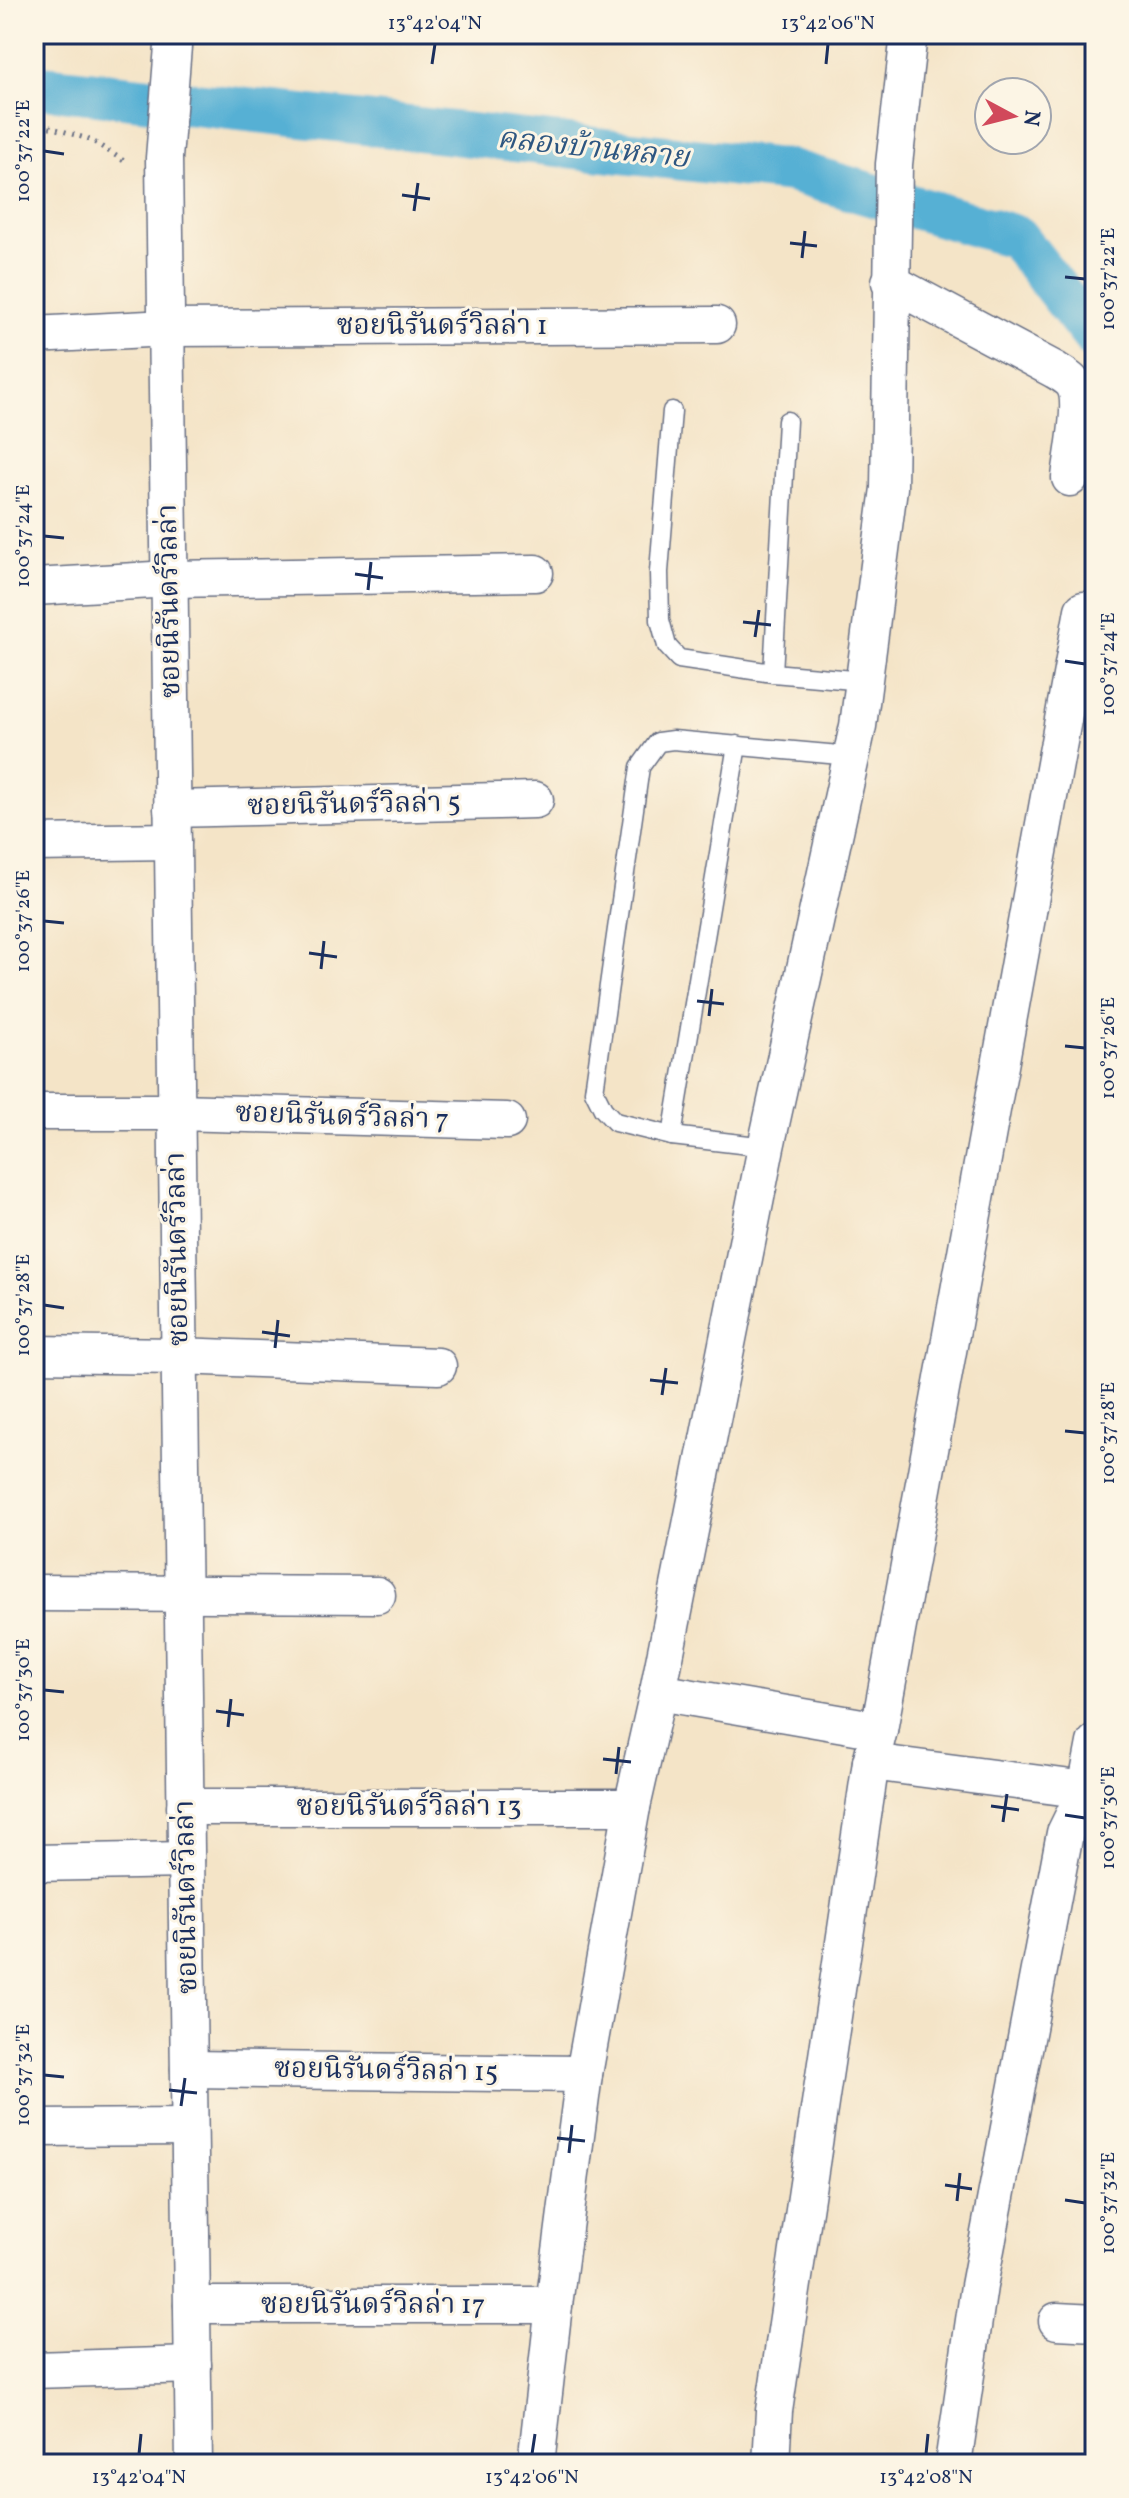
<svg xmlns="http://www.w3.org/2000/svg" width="1129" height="2498" font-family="Vollkorn,'Noto Serif Thai',serif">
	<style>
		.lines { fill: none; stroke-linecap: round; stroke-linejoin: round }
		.canal { stroke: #56b0d4; stroke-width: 44 }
		.lane-casing { stroke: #676e83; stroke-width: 21 }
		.street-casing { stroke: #676e83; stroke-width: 39 }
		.path { stroke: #676e83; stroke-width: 5; stroke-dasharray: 2 6; stroke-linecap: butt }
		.lane { stroke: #fff; stroke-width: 18 }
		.street { stroke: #fff; stroke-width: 36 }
		.ticks { fill: none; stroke: #1b2f5e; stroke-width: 3 }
		.labels { text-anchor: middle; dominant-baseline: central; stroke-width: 6; stroke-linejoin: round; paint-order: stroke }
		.street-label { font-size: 28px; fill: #1b2f5e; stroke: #fcf5e5 }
		.water-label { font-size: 30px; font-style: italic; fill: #2d5681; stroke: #fcf5e5 }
		.neatline { fill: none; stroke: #1b2f5e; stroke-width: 3 }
		.ticks-label { font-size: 20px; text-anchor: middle; fill: #1b2f5e }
	</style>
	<rect width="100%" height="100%" fill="#fcf5e5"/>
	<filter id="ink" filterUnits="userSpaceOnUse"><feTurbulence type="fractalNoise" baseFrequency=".0125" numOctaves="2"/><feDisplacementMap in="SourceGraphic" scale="16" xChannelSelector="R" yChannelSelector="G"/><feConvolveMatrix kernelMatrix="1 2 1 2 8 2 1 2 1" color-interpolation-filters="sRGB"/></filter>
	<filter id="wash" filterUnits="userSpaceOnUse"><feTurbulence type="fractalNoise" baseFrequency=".006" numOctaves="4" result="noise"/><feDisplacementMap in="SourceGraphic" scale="32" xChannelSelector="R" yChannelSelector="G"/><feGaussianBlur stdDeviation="1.8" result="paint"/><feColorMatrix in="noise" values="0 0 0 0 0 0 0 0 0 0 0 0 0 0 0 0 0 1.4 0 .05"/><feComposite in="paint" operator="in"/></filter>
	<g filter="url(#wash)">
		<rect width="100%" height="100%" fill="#f4e4c7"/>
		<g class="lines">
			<polyline class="canal" points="34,86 791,171 1016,237 1095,338"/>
		</g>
	</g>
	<g filter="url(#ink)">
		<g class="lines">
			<g class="lane-casing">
				<g id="lane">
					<polyline points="672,411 659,572 660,620 667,646 679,659 773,673 864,681"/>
					<polyline points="773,673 787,421"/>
					<polyline points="672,1136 737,745"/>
					<polyline points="766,1147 672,1136 615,1122 603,1109 594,1091 640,767 658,742 673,740 851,756"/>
				</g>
			</g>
			<g class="street-casing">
				<g id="street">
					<polyline points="174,34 164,158 194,2464"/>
					<path d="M890 282 1055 370C1060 373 1067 377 1071 381 1086 397 1072 456 1070 478"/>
					<polyline points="34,335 167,328 717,325"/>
					<polyline points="34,587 170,579 535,573"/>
					<polyline points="172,809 535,800"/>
					<polyline points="34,843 173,841"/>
					<polyline points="34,1112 177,1112 507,1121"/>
					<polyline points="34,1354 179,1356 438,1366"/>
					<polyline points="34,1593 377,1595"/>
					<polyline points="658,1692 879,1730"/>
					<polyline points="871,1762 1086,1790"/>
					<polyline points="185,1807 632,1807"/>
					<polyline points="34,1863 186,1860"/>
					<polyline points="189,2069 584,2074"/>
					<polyline points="34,2128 189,2127"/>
					<polyline points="192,2305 554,2305"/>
					<polyline points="1057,2321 1095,2323"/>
					<polyline points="34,2370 193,2365"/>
					<polyline points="536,2464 554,2305 584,2074 632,1807 658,1692 766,1147 858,726 889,488 894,164 909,34"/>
					<polyline points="771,2464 774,2411 871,1762 879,1730 1083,610"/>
					<polyline points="953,2464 979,2286 1065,1833 1086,1790 1095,1743"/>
				</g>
			</g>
			<polyline class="path" points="34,122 91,140 124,161"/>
			<use href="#lane" class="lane"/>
			<use href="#street" class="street"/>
		</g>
	</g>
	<path class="ticks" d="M432 64 435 44M826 64 828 44M44 151 64 154M402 195 430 199M414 211 418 183M790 243 817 246M802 258 805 231M1065 277 1085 279M44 536 64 538M355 574 383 578M368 590 371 562M743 622 771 625M755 637 759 610M1065 661 1085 664M44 921 64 923M309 953 337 957M321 969 324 941M697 1001 724 1004M709 1016 712 989M1065 1046 1085 1048M44 1305 64 1308M262 1332 290 1336M275 1348 278 1320M650 1380 678 1383M662 1395 666 1368M1065 1431 1085 1433M44 1690 64 1692M216 1711 244 1715M228 1727 231 1699M603 1759 631 1762M616 1774 619 1747M991 1806 1019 1810M1065 1815 1085 1818M1003 1822 1007 1794M44 2075 64 2077M169 2090 197 2093M181 2106 185 2078M557 2138 585 2141M569 2153 572 2125M945 2185 972 2189M1065 2200 1085 2203M957 2201 960 2173M139 2454 141 2434M532 2454 535 2434M926 2454 928 2434"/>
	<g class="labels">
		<g class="street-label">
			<text x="442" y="326">ซอยนิรันดร์วิลล่า 1</text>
			<text transform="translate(170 601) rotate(-91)">ซอยนิรันดร์วิลล่า</text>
			<text transform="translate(354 805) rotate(-1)">ซอยนิรันดร์วิลล่า 5</text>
			<text transform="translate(342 1117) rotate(2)">ซอยนิรันดร์วิลล่า 7</text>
			<text transform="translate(178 1249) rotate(-91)">ซอยนิรันดร์วิลล่า</text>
			<text x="409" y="1807">ซอยนิรันดร์วิลล่า 13</text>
			<text transform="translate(187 1897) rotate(-91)">ซอยนิรันดร์วิลล่า</text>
			<text transform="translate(386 2071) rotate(1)">ซอยนิรันดร์วิลล่า 15</text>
			<text x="373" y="2305">ซอยนิรันดร์วิลล่า 17</text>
		</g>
		<g class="water-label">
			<text transform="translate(593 149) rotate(6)">คลองบ้านหลาย</text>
		</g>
	</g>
	<rect width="1129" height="2498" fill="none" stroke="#fcf5e5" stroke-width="88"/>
	<g transform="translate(1013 116) rotate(97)"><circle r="38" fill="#fcf5e5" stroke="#a2a6af" stroke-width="2"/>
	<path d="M0-6L14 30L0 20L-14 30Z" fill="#d1495b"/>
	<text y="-12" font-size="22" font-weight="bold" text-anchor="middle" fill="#1b2f5e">N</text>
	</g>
	<rect x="44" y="44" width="1041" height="2410" class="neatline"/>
	<g class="ticks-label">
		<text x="435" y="29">13°42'04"N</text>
		<text x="828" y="29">13°42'06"N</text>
		<text transform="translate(22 151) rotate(-90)" y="7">100°37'22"E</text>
		<text transform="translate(1107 279) rotate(-90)" y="7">100°37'22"E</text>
		<text transform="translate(22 536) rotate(-90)" y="7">100°37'24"E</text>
		<text transform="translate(1107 664) rotate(-90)" y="7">100°37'24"E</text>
		<text transform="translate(22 921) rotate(-90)" y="7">100°37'26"E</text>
		<text transform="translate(1107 1048) rotate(-90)" y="7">100°37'26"E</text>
		<text transform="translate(22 1305) rotate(-90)" y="7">100°37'28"E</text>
		<text transform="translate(1107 1433) rotate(-90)" y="7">100°37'28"E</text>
		<text transform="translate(22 1690) rotate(-90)" y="7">100°37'30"E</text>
		<text transform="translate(1107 1818) rotate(-90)" y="7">100°37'30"E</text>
		<text transform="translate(22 2075) rotate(-90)" y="7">100°37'32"E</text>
		<text transform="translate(1107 2203) rotate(-90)" y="7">100°37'32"E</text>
		<text x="139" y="2483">13°42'04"N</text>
		<text x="532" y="2483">13°42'06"N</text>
		<text x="926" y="2483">13°42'08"N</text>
	</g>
</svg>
